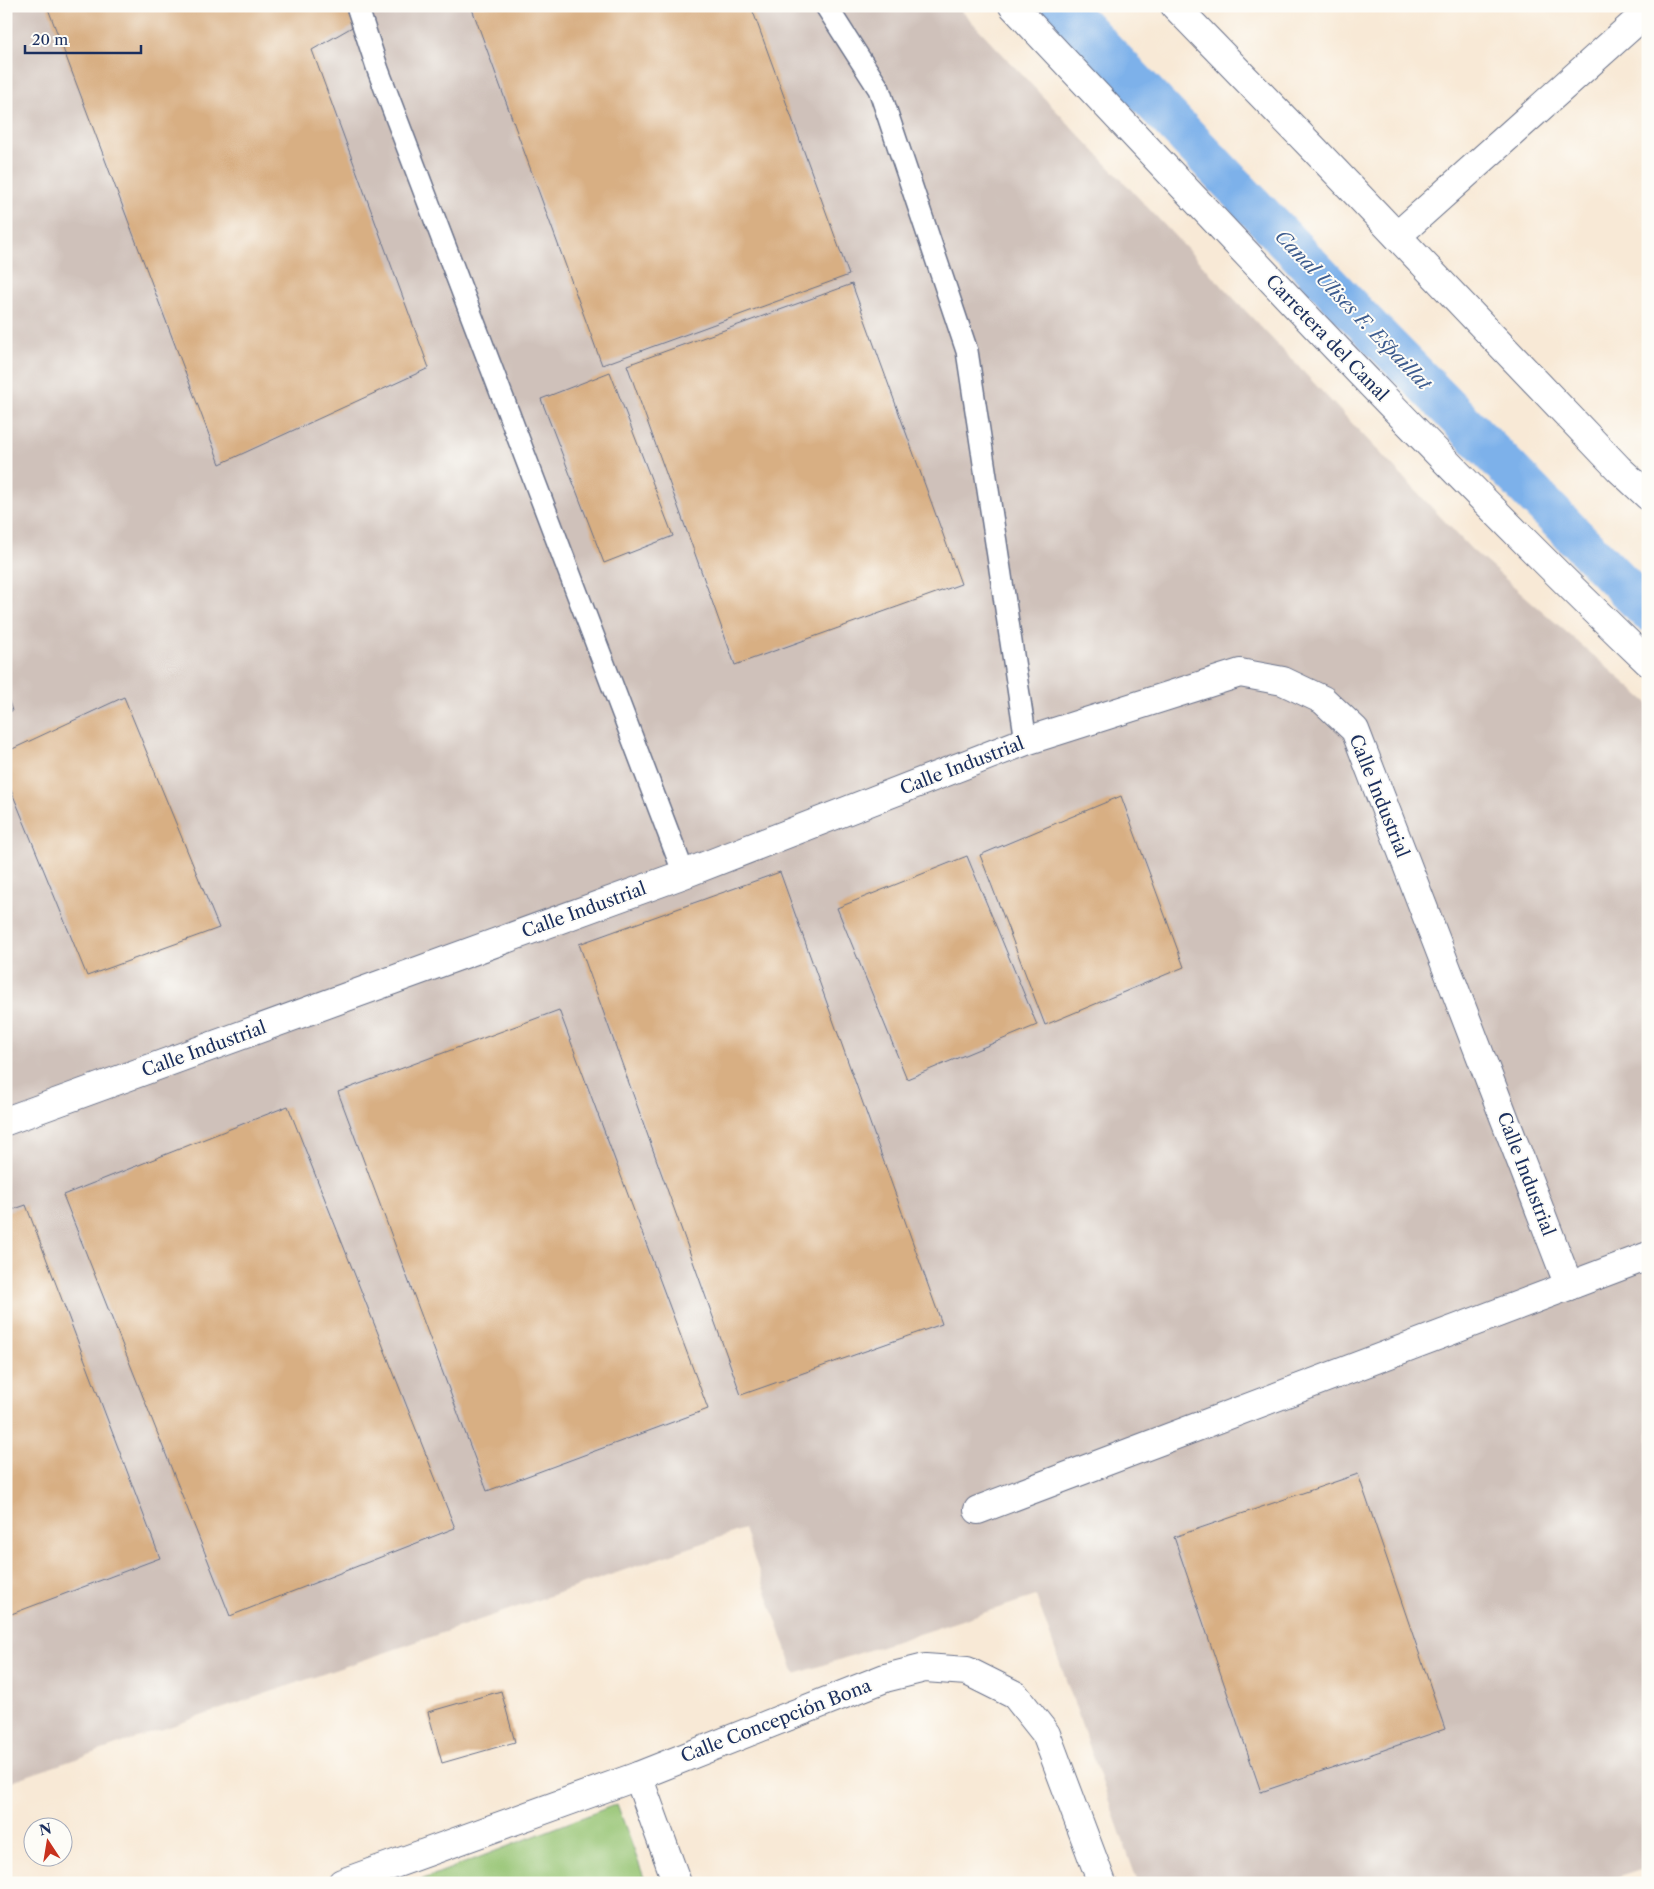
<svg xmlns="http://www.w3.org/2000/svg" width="1654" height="1889" font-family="'Libre Caslon Text',serif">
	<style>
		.industrial { fill: #cfc1ba }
		.green { fill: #96c473; stroke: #587a68 }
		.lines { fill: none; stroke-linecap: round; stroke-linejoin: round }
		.canal { stroke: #7db1ea; stroke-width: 41 }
		.building { fill: #d8af83 }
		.lane-casing { stroke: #687088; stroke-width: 24 }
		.street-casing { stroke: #687088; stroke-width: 30 }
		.lane { stroke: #fff; stroke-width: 21 }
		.street { stroke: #fff; stroke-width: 28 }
		.labels { text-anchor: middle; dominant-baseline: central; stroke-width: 4; stroke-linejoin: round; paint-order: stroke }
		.street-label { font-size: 18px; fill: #1b2f5e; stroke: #fdfcf7 }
		.water-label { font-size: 19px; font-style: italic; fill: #3d5c8f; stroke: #fdfcf7 }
	</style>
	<rect width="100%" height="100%" fill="#fdfcf7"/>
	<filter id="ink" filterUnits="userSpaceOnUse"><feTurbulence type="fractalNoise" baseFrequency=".02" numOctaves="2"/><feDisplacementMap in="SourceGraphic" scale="10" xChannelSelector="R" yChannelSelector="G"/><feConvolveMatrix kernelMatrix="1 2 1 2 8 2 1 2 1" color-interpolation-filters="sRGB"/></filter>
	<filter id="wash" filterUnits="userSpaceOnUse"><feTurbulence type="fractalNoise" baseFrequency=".0096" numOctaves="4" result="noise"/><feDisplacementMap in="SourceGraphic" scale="20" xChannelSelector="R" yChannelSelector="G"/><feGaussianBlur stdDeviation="1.12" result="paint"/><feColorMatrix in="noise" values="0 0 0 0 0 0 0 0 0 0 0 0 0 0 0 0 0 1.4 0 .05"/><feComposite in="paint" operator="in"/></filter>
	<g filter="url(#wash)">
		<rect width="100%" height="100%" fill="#f8e9d6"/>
		<polygon class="industrial" points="6,6 957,6 1472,550 1648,703 1648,1868 1601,1883 1138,1883 1036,1596 795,1674 744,1529 6,1783"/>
		<polygon class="green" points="617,1804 646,1883 413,1883"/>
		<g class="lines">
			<polyline class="canal" points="1062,6 1364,322 1648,611"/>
		</g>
		<g id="blocks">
			<g class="building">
				<polygon points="47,6 346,6 354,26 312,50 429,368 220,464"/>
				<polygon points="471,6 751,6 849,275 602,365"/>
				<polygon points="852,284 961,584 735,665 627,365"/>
				<polygon points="610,372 673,536 604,563 541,399"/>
				<polygon points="6,692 12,711 6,712"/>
				<polygon points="124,697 219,928 87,976 6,778 6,752"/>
				<polygon points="1121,796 1184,967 1045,1025 980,855"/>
				<polygon points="967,856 1037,1025 907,1079 837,908"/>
				<polygon points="780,872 942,1324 741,1395 579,944"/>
				<polygon points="559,1010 708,1409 487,1491 338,1092"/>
				<polygon points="288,1106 455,1528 230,1616 63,1195"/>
				<polygon points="26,1205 160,1558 6,1616 6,1212"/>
				<polygon points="1358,1474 1445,1729 1261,1792 1174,1537"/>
				<polygon points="501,1691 515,1742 442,1763 428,1712"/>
			</g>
		</g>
	</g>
	<g filter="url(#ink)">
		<use href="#blocks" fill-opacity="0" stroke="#687088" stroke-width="1"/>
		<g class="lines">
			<g class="lane-casing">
				<g id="lane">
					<polyline points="357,6 378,70 684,874"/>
					<polyline points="826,6 879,89 967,351 1026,741"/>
				</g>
			</g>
			<g class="street-casing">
				<g id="street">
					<path d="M1013 6C1222 227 1428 451 1648 662"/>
					<polyline points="1175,6 1313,148 1619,469 1648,496"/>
					<polyline points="1397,236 1648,11"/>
					<polyline points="6,1121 684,874 1026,741 1240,673 1283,681 1323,700 1355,730 1569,1286"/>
					<polyline points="978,1510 1648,1256"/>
					<polyline points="638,1776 677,1883"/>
					<polyline points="342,1883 638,1776 885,1678 925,1668 967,1671 1015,1695 1046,1734 1102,1883"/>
				</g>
			</g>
			<use href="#lane" class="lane"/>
			<use href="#street" class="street"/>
		</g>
	</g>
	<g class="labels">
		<g class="street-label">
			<text transform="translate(1327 338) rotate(46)">Carretera del Canal</text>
			<text transform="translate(962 766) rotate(-21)">Calle Industrial</text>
			<text transform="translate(1379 796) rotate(68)">Calle Industrial</text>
			<text transform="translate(584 910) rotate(-20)">Calle Industrial</text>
			<text transform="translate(204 1049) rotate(-20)">Calle Industrial</text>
			<text transform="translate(1526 1174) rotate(69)">Calle Industrial</text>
			<text transform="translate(776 1721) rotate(-21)">Calle Concepción Bona</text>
		</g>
		<g class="water-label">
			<text transform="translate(1353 310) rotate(46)">Canal Ulises F. Espaillat</text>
		</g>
	</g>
	<rect width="1654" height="1889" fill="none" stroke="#fdfcf7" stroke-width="25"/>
	<g transform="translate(48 1842) rotate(348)"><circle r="24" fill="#fdfcf7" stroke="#a3aaba"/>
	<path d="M0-4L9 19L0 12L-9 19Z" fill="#c8321e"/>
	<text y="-8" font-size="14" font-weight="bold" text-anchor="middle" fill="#1b2f5e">N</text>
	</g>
	<path d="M25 45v8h116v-8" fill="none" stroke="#1b2f5e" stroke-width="2.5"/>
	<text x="32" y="45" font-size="15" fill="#1b2f5e" stroke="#fdfcf7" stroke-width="4" paint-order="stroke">20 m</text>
</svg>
